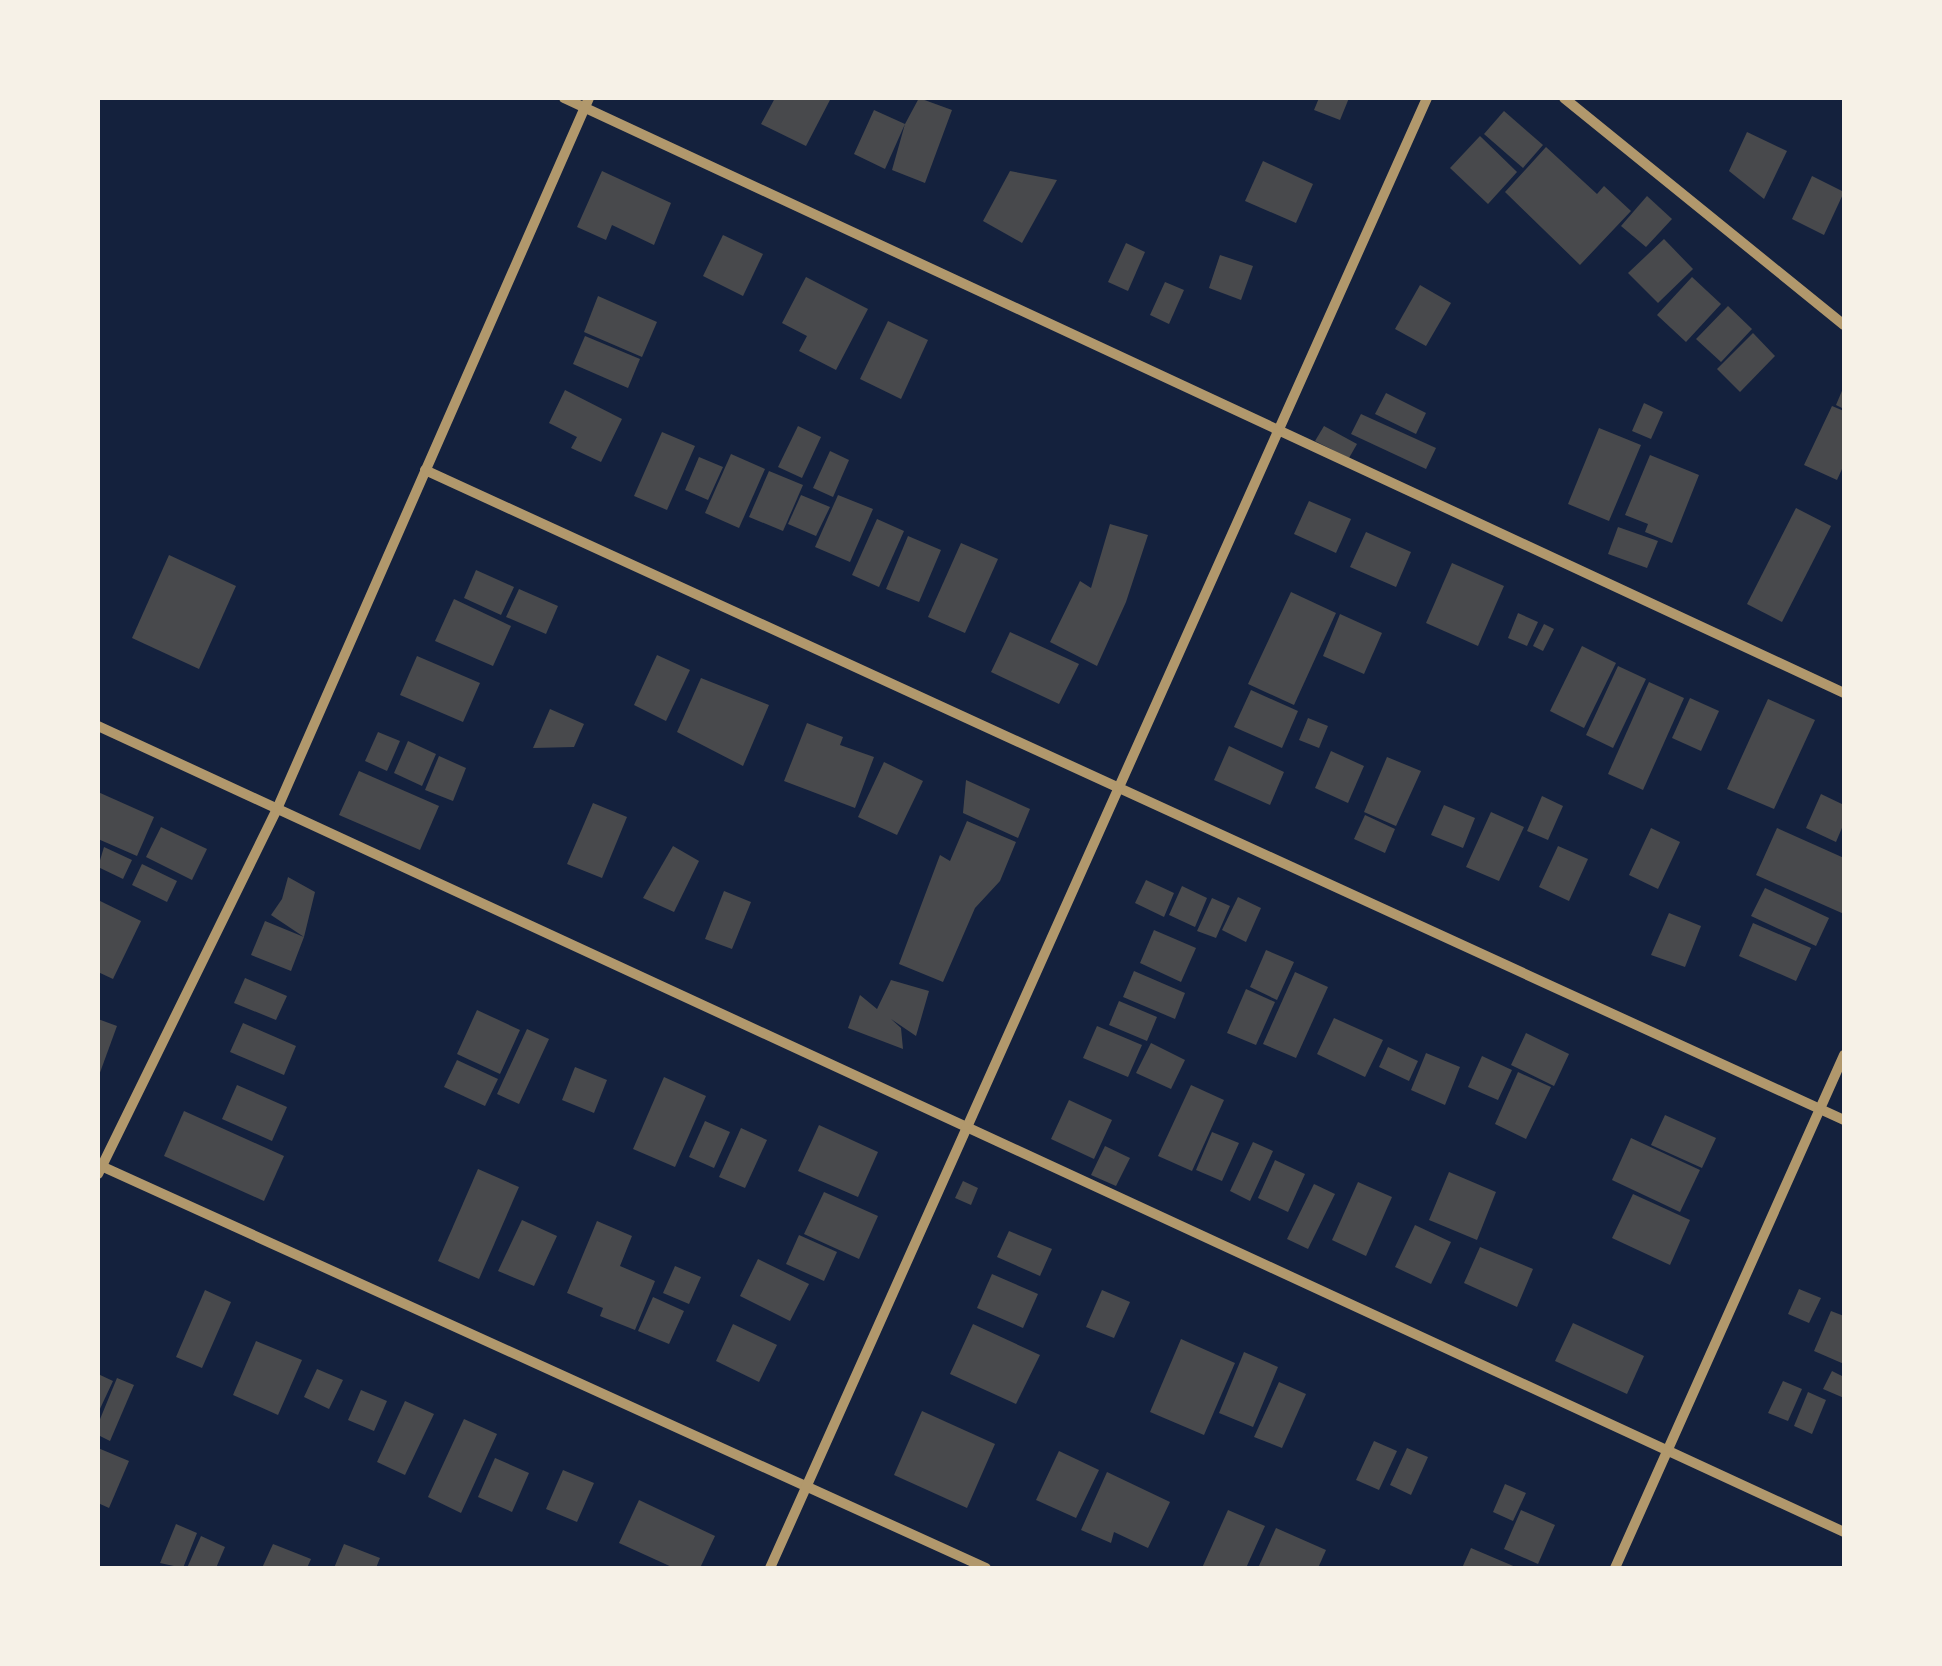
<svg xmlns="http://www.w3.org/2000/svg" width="1942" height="1666" font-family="'PT Sans Narrow',sans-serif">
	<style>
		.building { fill: #48494c }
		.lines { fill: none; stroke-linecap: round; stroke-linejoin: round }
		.minor { stroke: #b1986c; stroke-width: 10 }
	</style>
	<rect width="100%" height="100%" fill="#14213d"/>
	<g class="building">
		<polygon points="775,98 831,98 806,146 761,124"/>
		<polygon points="919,98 952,110 925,183 892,170 905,124 885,169 854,154 874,110 905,124"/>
		<polygon points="1319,98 1349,98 1340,120 1314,110"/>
		<polygon points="1504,111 1543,145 1523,168 1484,134"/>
		<polygon points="1747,132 1787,151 1764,199 1729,171"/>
		<polygon points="1480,136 1517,172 1488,204 1450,168"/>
		<polygon points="1546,147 1597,194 1604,186 1631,211 1580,265 1505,192"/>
		<polygon points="1263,161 1313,184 1296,223 1245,201"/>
		<polygon points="602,171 671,203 654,245 612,225 606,240 577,227"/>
		<polygon points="1010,171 1057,180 1022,243 983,221"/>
		<polygon points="1812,176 1844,192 1824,235 1792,219"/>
		<polygon points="1647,196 1672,219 1646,247 1621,226"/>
		<polygon points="723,235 763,254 743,296 703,276"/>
		<polygon points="1664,239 1693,269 1658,303 1628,273"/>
		<polygon points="1126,243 1145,252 1128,291 1108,282"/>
		<polygon points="1220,255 1253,266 1241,300 1209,288"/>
		<polygon points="806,277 868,309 836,370 799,351 807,336 782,323"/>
		<polygon points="1692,277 1721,304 1686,342 1657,315"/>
		<polygon points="1165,282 1184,290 1169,324 1150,315"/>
		<polygon points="1420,285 1451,303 1426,346 1395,329"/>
		<polygon points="598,296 657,322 642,357 584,332"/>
		<polygon points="1728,306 1752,329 1721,362 1696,339"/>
		<polygon points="888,321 928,340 901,399 860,379"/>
		<polygon points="1753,333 1775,356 1740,392 1717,369"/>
		<polygon points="585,336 640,359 628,388 573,364"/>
		<polygon points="1844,386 1844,409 1836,405"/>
		<polygon points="565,390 622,419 601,462 571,448 577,437 549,423"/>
		<polygon points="1386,393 1426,413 1416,434 1375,414"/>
		<polygon points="1644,403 1663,412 1651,439 1632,431"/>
		<polygon points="1832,406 1844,411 1844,470 1842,469 1837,480 1804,465"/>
		<polygon points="1361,414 1436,448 1426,469 1351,434"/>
		<polygon points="798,426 821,437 802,478 778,467"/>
		<polygon points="1324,426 1357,444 1349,458 1315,441"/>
		<polygon points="1599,428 1641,445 1609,521 1568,504"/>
		<polygon points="662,432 695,446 667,510 634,496"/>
		<polygon points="830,451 849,460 833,497 813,488"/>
		<polygon points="731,454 765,469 739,528 705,513"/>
		<polygon points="1650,455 1699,475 1672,543 1645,532 1648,524 1625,515"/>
		<polygon points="699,457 723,467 708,500 685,490"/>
		<polygon points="769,471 803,485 783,531 749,517"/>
		<polygon points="801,495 830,507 816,536 788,524"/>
		<polygon points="838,495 873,509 850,562 815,547"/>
		<polygon points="1309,501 1351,519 1336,553 1294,534"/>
		<polygon points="1796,508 1831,526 1782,622 1747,604"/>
		<polygon points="877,519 904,531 879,587 852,575"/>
		<polygon points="1110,524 1148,535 1126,602 1097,666 1050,642 1080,581 1091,588"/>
		<polygon points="1618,527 1658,541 1647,568 1608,554"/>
		<polygon points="1366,532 1411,552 1396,587 1350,567"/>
		<polygon points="908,536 941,550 919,602 886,589"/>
		<polygon points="961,543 998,559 965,633 928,617"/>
		<polygon points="169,555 236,586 199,669 132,638"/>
		<polygon points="1452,563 1504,586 1478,646 1426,623"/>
		<polygon points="476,570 514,587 501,615 464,598"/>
		<polygon points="519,589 558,606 546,634 506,617"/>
		<polygon points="1291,592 1336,613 1294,705 1248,684"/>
		<polygon points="454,599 511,626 493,666 435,641"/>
		<polygon points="1518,613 1538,622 1527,646 1508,638"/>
		<polygon points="1340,614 1382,633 1364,674 1323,656"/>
		<polygon points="1544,624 1554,629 1543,651 1533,646"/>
		<polygon points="1010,632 1079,664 1059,704 991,672"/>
		<polygon points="1582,646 1616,663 1584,728 1550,711"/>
		<polygon points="657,655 690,670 666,721 634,705"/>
		<polygon points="417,656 480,683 463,722 400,695"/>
		<polygon points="1618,666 1646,679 1613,748 1586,735"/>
		<polygon points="701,678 769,705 743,766 677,732"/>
		<polygon points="1649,682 1684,698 1643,790 1608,774"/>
		<polygon points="1251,690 1298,711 1282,748 1234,727"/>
		<polygon points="1690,698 1719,711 1701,751 1672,738"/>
		<polygon points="1768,699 1815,720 1774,809 1727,789"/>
		<polygon points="550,709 584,724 574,747 533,748"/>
		<polygon points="1308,718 1328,726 1319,748 1299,740"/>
		<polygon points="807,723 843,737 840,745 874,757 855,808 784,781"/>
		<polygon points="378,732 400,741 387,771 365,761"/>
		<polygon points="408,741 436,754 422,786 394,773"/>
		<polygon points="1229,746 1284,772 1270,805 1214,780"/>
		<polygon points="1331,751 1364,766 1348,803 1315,788"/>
		<polygon points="439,756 466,768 453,801 425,790"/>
		<polygon points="1387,757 1421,771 1396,826 1364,812"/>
		<polygon points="884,762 923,781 897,835 858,817"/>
		<polygon points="359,771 439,806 420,850 339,815"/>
		<polygon points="966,780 1030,809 1018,838 963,813"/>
		<polygon points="98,792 154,817 137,856 98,839"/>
		<polygon points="1821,794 1844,805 1844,823 1836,842 1806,828"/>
		<polygon points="1542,796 1563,806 1548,840 1527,831"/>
		<polygon points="593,803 627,817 602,878 567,864"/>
		<polygon points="1444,805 1475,818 1463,848 1431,835"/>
		<polygon points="1491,812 1524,827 1499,881 1466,867"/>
		<polygon points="1365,815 1395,829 1385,853 1354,839"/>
		<polygon points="967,821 1016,842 1000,881 975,908 943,982 899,964 940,855 950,861"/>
		<polygon points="161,827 207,849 192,880 146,857"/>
		<polygon points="1651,828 1680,842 1658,889 1629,875"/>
		<polygon points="1777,828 1844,858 1844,914 1756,875"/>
		<polygon points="673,846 699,861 674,912 643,898"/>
		<polygon points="1558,846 1588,859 1569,901 1539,887"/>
		<polygon points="104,847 132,860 123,879 98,867"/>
		<polygon points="142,864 177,881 167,902 132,885"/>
		<polygon points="288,877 315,892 304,937 291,971 251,955 265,921 304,937 271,915 282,899"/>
		<polygon points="1146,880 1174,893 1164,917 1135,903"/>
		<polygon points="1182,886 1207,898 1195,927 1169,915"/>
		<polygon points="1765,888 1829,918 1816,946 1751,916"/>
		<polygon points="724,891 751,902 732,949 705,939"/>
		<polygon points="1238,897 1261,908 1246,942 1222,930"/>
		<polygon points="1212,898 1230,906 1216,938 1197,931"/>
		<polygon points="98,900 141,921 113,979 98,972"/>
		<polygon points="1669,913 1701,926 1685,967 1651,955"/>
		<polygon points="1753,923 1811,948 1796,981 1739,956"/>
		<polygon points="1154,930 1196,948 1181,982 1140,963"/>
		<polygon points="1266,950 1294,962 1277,1000 1250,987"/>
		<polygon points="1134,971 1185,993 1175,1019 1123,997"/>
		<polygon points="1295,972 1328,987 1296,1058 1263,1044"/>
		<polygon points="245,978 287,996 276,1020 234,1003"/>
		<polygon points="891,980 929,991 916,1036 891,1019 901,1028 903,1049 848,1028 860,995 877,1009"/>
		<polygon points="1246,989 1275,1002 1256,1045 1227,1033"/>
		<polygon points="1119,1001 1157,1017 1147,1041 1109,1025"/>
		<polygon points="477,1010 520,1030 500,1074 457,1054"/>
		<polygon points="1334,1018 1383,1040 1365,1077 1317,1054"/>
		<polygon points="98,1019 117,1026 98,1078"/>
		<polygon points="243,1023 296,1046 284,1075 230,1052"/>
		<polygon points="1097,1026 1142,1045 1128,1077 1083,1058"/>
		<polygon points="527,1029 549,1039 519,1104 497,1094"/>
		<polygon points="1526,1033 1569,1054 1554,1086 1511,1065"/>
		<polygon points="1151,1043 1185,1060 1171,1089 1136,1073"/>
		<polygon points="1388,1047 1418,1061 1409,1081 1379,1067"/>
		<polygon points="1426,1053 1460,1067 1445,1105 1411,1090"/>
		<polygon points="1482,1056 1512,1070 1498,1100 1468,1087"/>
		<polygon points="457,1060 498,1079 485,1106 444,1087"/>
		<polygon points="575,1067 607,1080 594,1113 562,1100"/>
		<polygon points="1518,1072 1551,1087 1526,1139 1495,1124"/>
		<polygon points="664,1077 706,1096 675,1167 633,1149"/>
		<polygon points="237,1085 287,1107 272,1141 222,1119"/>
		<polygon points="1191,1085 1224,1100 1192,1171 1158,1156"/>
		<polygon points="1069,1100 1112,1120 1094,1159 1051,1139"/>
		<polygon points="184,1111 284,1156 264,1201 164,1156"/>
		<polygon points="1665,1115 1716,1138 1702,1168 1651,1145"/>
		<polygon points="705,1121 730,1132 714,1168 689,1157"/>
		<polygon points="819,1125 878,1152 858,1197 798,1171"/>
		<polygon points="741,1128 767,1140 745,1188 719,1177"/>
		<polygon points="1212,1132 1239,1143 1222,1181 1196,1170"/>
		<polygon points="1631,1138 1700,1170 1680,1212 1612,1180"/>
		<polygon points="1253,1142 1273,1151 1250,1201 1230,1191"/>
		<polygon points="1105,1146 1130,1158 1116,1186 1091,1175"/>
		<polygon points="1275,1160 1305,1174 1288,1212 1258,1198"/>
		<polygon points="478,1169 519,1187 479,1279 438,1261"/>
		<polygon points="1449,1172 1496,1192 1477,1240 1429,1220"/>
		<polygon points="963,1181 978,1188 971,1205 955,1198"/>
		<polygon points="1358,1182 1392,1197 1366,1256 1332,1240"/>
		<polygon points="1314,1184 1335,1194 1308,1249 1287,1239"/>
		<polygon points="824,1192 878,1216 859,1259 804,1234"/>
		<polygon points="1633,1194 1690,1220 1670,1265 1612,1238"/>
		<polygon points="522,1220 557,1236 534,1286 498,1271"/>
		<polygon points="597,1221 632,1236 620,1266 655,1281 635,1330 600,1316 603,1308 567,1293"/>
		<polygon points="1415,1225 1451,1242 1431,1284 1395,1267"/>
		<polygon points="1009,1231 1052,1249 1040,1276 997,1257"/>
		<polygon points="799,1235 837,1252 824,1281 786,1264"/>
		<polygon points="1480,1247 1533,1269 1517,1307 1464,1283"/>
		<polygon points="758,1259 809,1284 790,1321 740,1296"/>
		<polygon points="675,1266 701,1277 689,1304 663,1293"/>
		<polygon points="992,1274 1038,1294 1023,1328 977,1308"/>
		<polygon points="1799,1289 1821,1298 1809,1323 1788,1314"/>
		<polygon points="205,1290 231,1302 202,1368 176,1357"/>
		<polygon points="1102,1290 1130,1302 1114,1338 1086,1327"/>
		<polygon points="653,1297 684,1311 669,1344 638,1331"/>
		<polygon points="1831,1311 1844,1316 1844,1364 1814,1351"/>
		<polygon points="1573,1323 1644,1356 1627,1394 1555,1361"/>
		<polygon points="733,1324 777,1345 759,1382 716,1361"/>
		<polygon points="973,1324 1040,1355 1016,1404 950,1374"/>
		<polygon points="1181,1339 1235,1363 1204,1435 1150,1412"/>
		<polygon points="256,1341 302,1360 278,1415 233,1395"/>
		<polygon points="1244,1352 1278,1367 1253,1427 1219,1413"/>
		<polygon points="317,1369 343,1380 329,1409 304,1397"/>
		<polygon points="1832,1371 1844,1377 1844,1398 1823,1389"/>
		<polygon points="98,1374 113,1381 98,1413"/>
		<polygon points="117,1378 134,1385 110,1441 98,1435 98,1424"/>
		<polygon points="1783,1381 1802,1389 1788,1421 1768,1413"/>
		<polygon points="1279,1382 1306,1394 1282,1448 1254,1437"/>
		<polygon points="361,1390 387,1401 374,1431 348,1420"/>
		<polygon points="1808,1392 1826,1400 1812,1434 1794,1426"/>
		<polygon points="405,1401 434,1414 405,1475 377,1462"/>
		<polygon points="922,1411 995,1444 967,1508 894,1475"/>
		<polygon points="464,1419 497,1434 461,1513 428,1497"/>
		<polygon points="1374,1441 1397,1451 1379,1490 1356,1480"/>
		<polygon points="98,1448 129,1461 109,1508 98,1503"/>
		<polygon points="1407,1448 1428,1457 1411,1495 1390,1485"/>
		<polygon points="1059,1451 1099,1470 1076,1518 1036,1500"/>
		<polygon points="495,1458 529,1473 512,1512 478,1497"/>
		<polygon points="563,1470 594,1483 577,1522 546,1509"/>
		<polygon points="1107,1472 1170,1502 1148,1548 1114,1532 1111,1543 1081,1530"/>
		<polygon points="1505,1484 1526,1493 1513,1521 1493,1512"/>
		<polygon points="639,1500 715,1536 700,1568 674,1568 619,1543"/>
		<polygon points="1228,1510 1265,1526 1246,1568 1202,1568"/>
		<polygon points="1521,1510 1555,1525 1538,1564 1504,1549"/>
		<polygon points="176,1524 197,1533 183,1568 160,1563"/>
		<polygon points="1276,1528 1326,1550 1318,1568 1258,1568"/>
		<polygon points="201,1536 225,1547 216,1568 187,1568"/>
		<polygon points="273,1544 311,1559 307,1568 262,1568"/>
		<polygon points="344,1544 380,1558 376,1568 334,1568"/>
		<polygon points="1471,1548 1518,1568 1462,1568"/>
	</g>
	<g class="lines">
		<g class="minor">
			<polyline points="564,98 1844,693"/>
			<polyline points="1564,98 1844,325"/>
			<polyline points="425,470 1844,1120"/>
			<polyline points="98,726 1844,1532"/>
			<polyline points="99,1165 986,1568"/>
			<polyline points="98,1174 277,809 589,98"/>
			<polyline points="770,1568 1427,98"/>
			<polyline points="1615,1568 1844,1055"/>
		</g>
	</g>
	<rect width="1942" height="1666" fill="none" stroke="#f6f1e7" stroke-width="200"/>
</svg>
